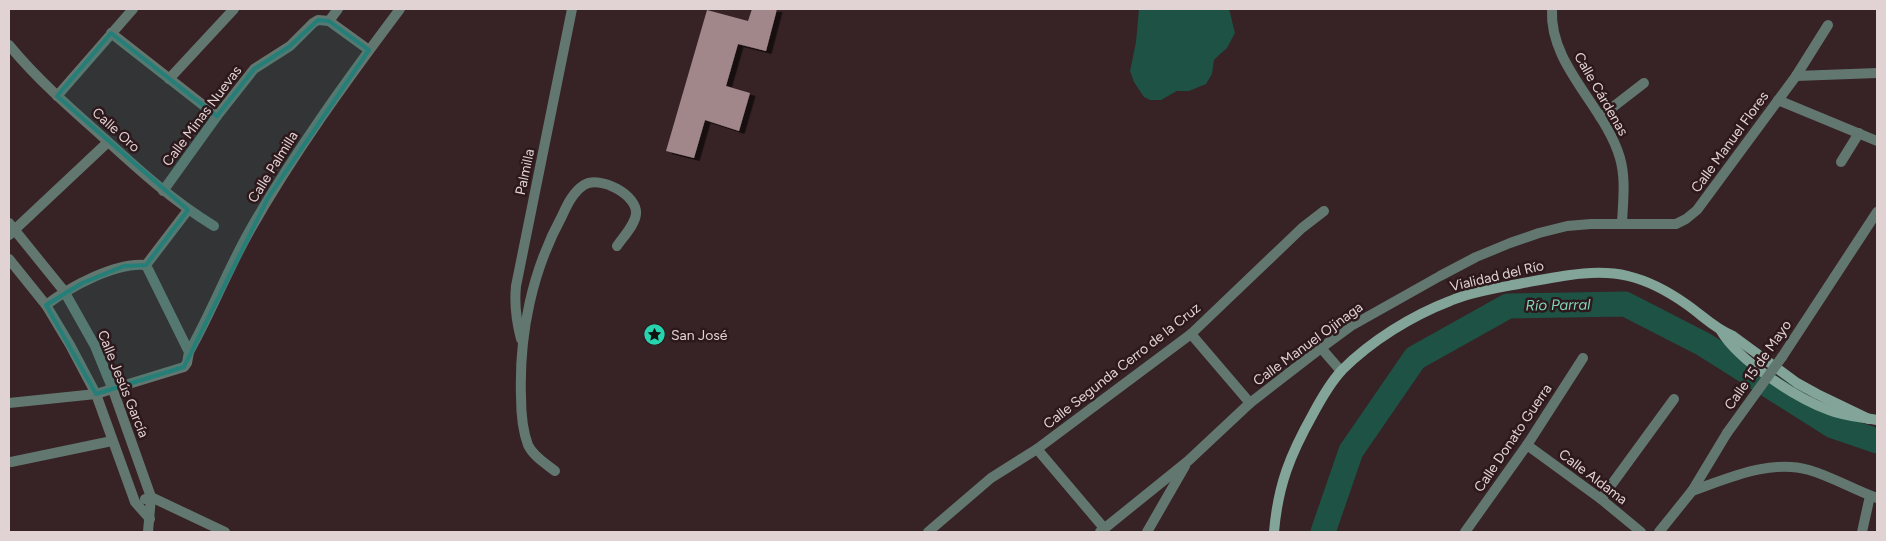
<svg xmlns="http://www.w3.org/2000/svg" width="1886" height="541" font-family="Figtree,sans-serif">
	<defs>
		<filter id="shadow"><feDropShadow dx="5.5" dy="3" stdDeviation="0" flood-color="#0009"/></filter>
	</defs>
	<rect width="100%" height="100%" fill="#372225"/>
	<!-- water -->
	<polygon fill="#1d5244" points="1139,9 1229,9 1235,33 1227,48 1218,56 1214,60 1212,74 1206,84 1189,91 1177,91 1161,100 1150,100 1144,97 1134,82 1130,71 1136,42"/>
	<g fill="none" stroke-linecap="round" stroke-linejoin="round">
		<!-- river -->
		<polyline stroke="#1d5244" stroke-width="25" points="1323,532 1351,451 1415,358 1508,306 1625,304 1703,344 1833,426 1877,441"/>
	</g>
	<!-- building -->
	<polygon fill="#a1868a" filter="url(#shadow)" points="752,9 777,9 766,51 738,44 726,86 750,93 739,131 705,120 694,158 666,151 707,10 748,21"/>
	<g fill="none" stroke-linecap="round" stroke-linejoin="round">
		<!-- minor -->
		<g stroke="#627770" stroke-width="10">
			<path d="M1552 9C1549 66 1605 106 1620 158 1626 179 1623 201 1622 223"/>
			<polyline points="329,21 338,9"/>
			<polyline points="111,33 217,116"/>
			<path d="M9 45C37 79 70 108 104 138 139 170 173 201 214 226"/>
			<polyline points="1796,76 1877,73"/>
			<polyline points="169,79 234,9"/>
			<polyline points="57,96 133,9"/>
			<polyline points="1778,100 1877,141"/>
			<polyline points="1600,117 1644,83"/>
			<polyline points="1841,162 1859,133"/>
			<polyline points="163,191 217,116 254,69 290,46 313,23 318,20 329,21 369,50"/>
			<polyline points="9,223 64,291 95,346 113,390 151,497 148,532"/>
			<polyline points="9,235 108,142"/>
			<polyline points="9,259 46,305 70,345 96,394 135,502 150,519"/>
			<path d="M46 305C70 287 115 262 146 265L188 210"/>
			<polyline points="1191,334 1250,403"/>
			<path d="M521 339C516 320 514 305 516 286L572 9"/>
			<polyline points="1321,348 1341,371"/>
			<path d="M189 352C211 313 227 271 249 232 293 154 346 81 400 9"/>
			<polyline points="1782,357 1877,212"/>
			<polyline points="9,403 96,394 184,367 187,363 189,352 146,265"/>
			<polyline points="1527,445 1601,499 1641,532"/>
			<polyline points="1037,449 1104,528"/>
			<polyline points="11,462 112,441"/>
			<path d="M555 471C546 464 533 456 528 445 522 429 521 413 521 396 519 334 532 271 562 216 567 205 573 192 584 185 600 175 638 195 636 214 635 225 623 237 617 246"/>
			<path d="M1692 491C1729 478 1770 459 1809 470 1833 477 1854 490 1877 498"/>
			<polyline points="145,499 151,497 225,532"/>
			<polyline points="1601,499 1674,399"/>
			<polyline points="928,532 991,478 1037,449 1191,334 1302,228 1324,211"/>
			<polyline points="1100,532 1188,461 1250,403 1321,348 1351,326 1440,276 1476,257 1510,243 1539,233 1567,226 1591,224 1676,224 1686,219 1697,210 1796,76 1828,25"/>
			<polyline points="1147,532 1185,466"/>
			<polyline points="1465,532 1527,445 1583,358"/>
			<polyline points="1659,532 1692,491 1727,433"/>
			<polyline points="1862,532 1870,496"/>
		</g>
		<!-- secondary -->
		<g stroke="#82a499" stroke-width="10">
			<path d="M1721 331C1739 361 1796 398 1829 410 1844 416 1861 417 1877 420"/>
			<path d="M1274 532C1278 485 1290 455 1313 414 1321 399 1330 383 1342 370 1371 341 1411 316 1450 301 1473 291 1499 288 1523 283 1558 277 1594 268 1628 276 1649 281 1669 292 1686 304 1702 315 1715 329 1733 336L1797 383 1817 394 1869 419"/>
		</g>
		<!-- minor-bridge -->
		<polyline stroke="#627770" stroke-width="10" points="1727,433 1782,357"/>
	</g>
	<!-- marked area -->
	<path fill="#247f78" fill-opacity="0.2" stroke="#247f78" stroke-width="4" stroke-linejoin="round" d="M318 20 329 21 369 50 268 198 184 367 96 394 46 305 82 283 124 266 146 265 188 210 57 96 111 33 217 116 254 69 290 46Z"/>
	<!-- icons -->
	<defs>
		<symbol id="sight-disc" viewBox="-11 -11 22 22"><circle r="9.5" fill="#26d5ae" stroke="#2d181c"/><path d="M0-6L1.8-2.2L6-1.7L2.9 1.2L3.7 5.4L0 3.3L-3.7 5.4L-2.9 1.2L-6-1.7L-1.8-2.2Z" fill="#111"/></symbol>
	</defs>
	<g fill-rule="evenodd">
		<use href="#sight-disc" x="642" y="322" width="25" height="25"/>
	</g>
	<g text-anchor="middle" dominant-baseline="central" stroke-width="5" stroke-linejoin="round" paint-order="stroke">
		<!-- street labels -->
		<g font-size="14" fill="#e1d2d4" stroke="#2d181c">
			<text transform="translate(1601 94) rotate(60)">Calle Cárdenas</text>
			<text transform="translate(202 116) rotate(-53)">Calle Minas Nuevas</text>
			<text transform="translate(116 130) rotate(42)">Calle Oro</text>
			<text transform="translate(1730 142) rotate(-54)">Calle Manuel Flores</text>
			<text transform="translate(273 167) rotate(-58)">Calle Palmilla</text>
			<text transform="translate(525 172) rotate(-78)">Palmilla</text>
			<text transform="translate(1497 276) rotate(-13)">Vialidad del Río</text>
			<text transform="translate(1308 344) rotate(-36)">Calle Manuel Ojinaga</text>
			<text transform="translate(1758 365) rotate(-55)">Calle 15 de Mayo</text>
			<text transform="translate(1122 366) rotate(-38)">Calle Segunda Cerro de la Cruz</text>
			<text transform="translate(123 384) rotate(68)">Calle Jesús García</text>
			<text transform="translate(1513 438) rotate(-56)">Calle Donato Guerra</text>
			<text transform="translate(1593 477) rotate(37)">Calle Aldama</text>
		</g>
		<!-- poi labels -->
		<g font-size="14" fill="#e1d2d4" stroke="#2d181c" text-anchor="start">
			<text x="671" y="335">San José</text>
		</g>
		<!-- water labels -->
		<g font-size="15" font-style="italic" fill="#81d5bb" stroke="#2d181c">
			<text transform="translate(1558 305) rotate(-1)">Río Parral</text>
		</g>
	</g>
	<!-- border -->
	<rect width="1886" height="541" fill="none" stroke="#e1d2d4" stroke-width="20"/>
</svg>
